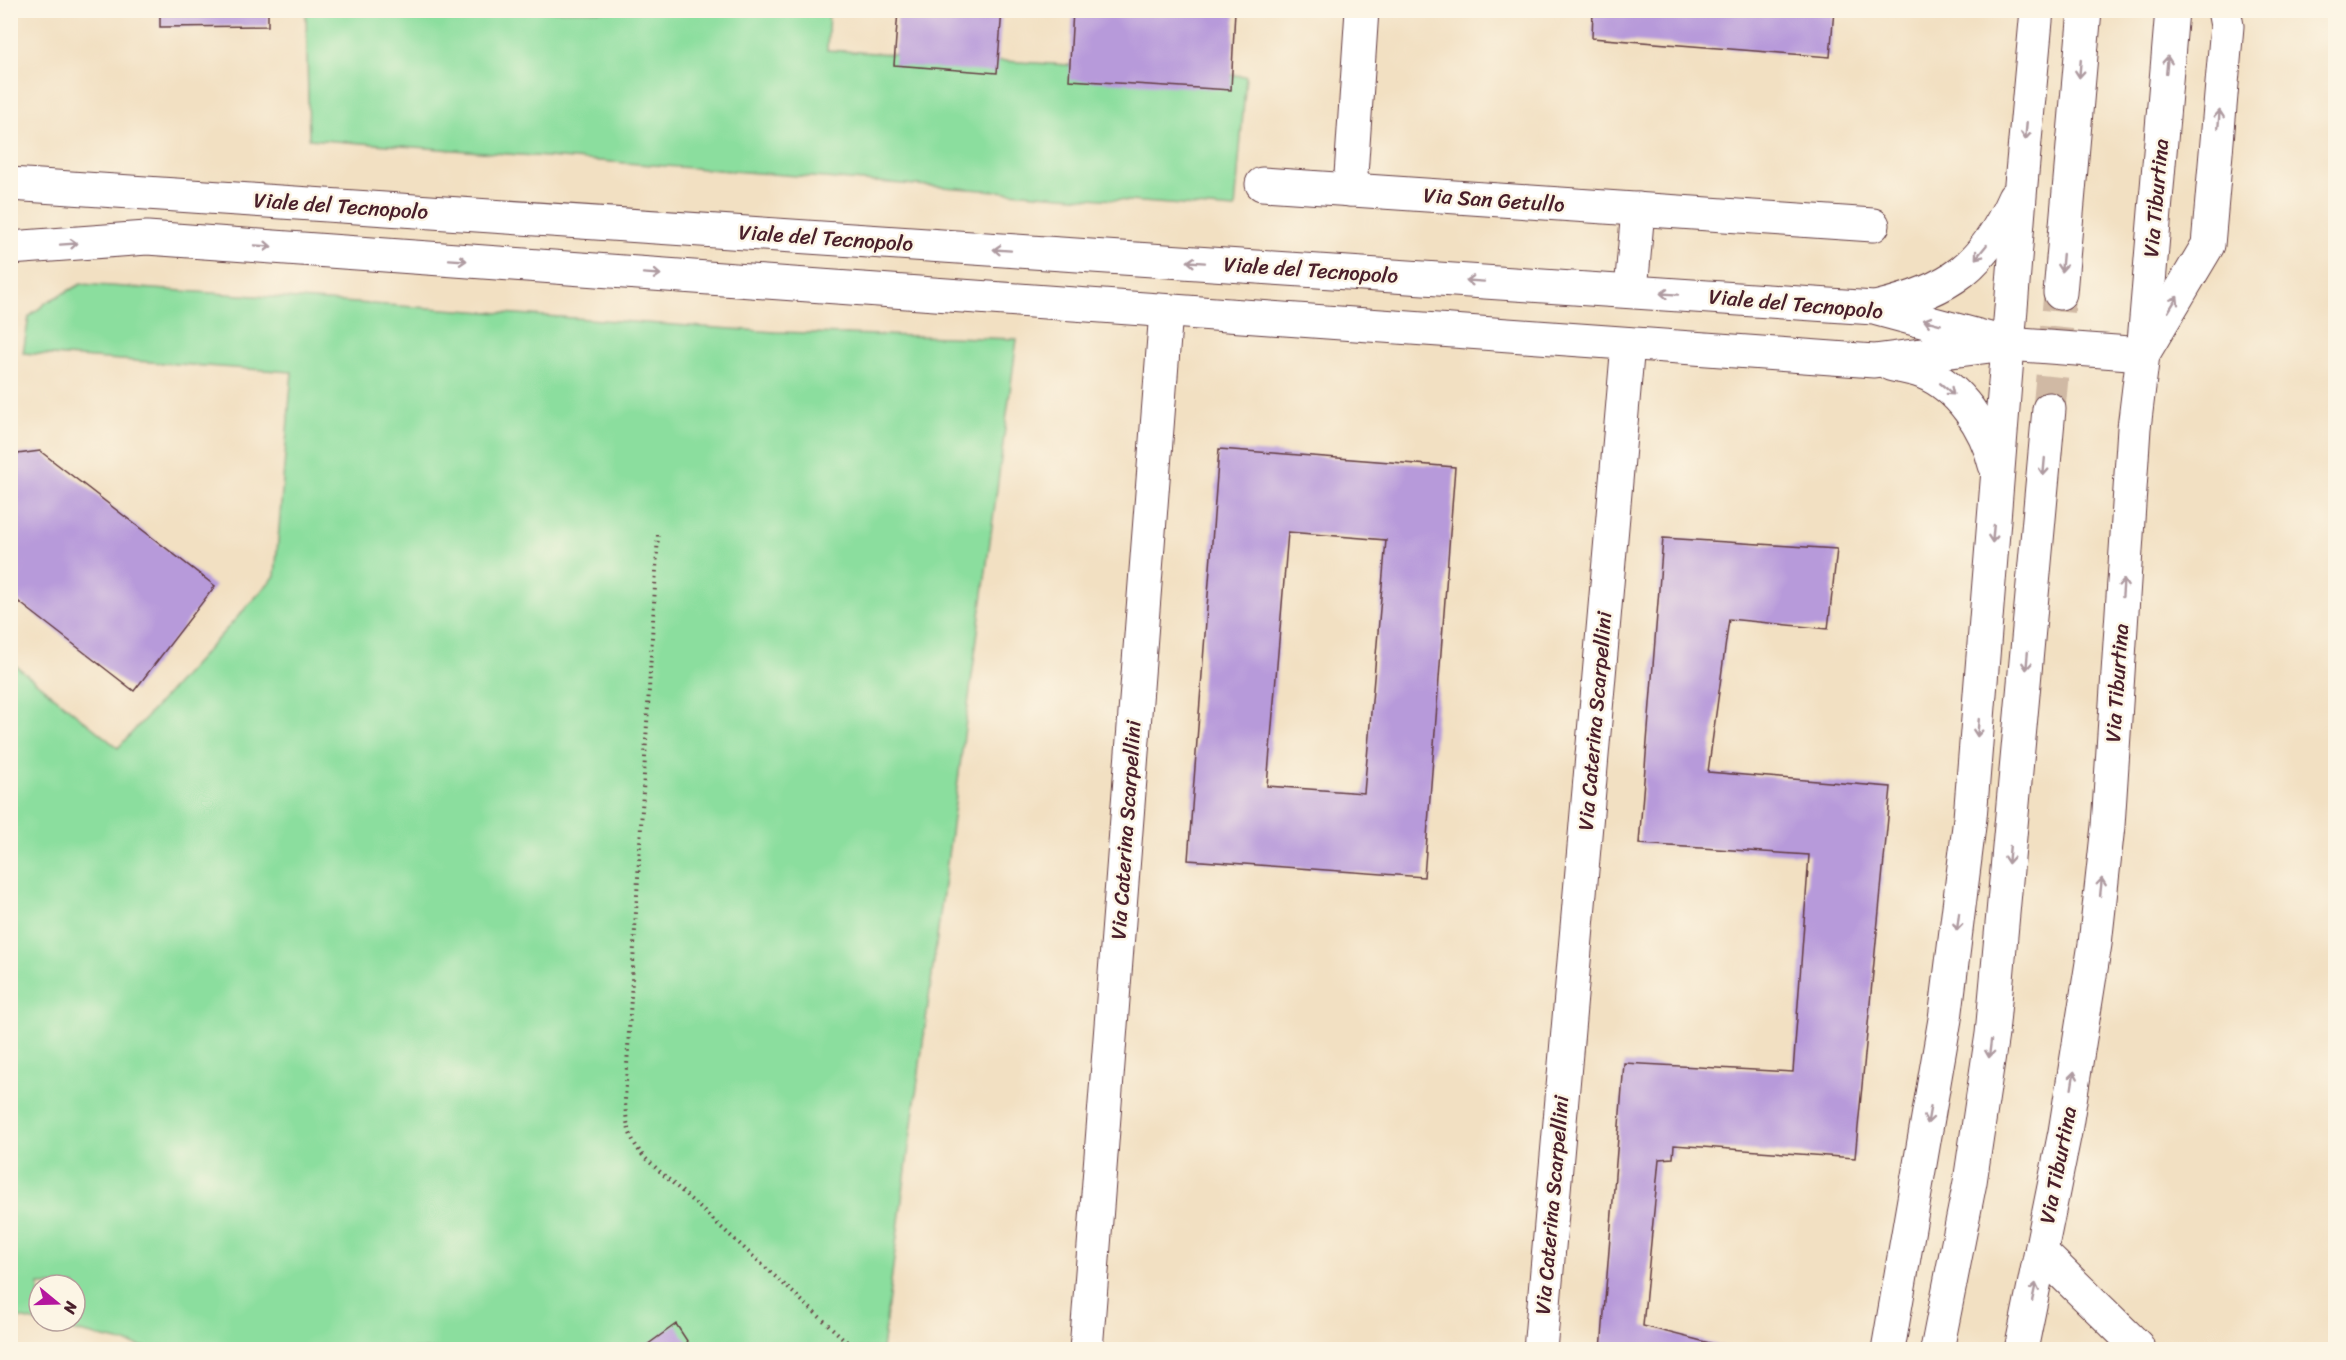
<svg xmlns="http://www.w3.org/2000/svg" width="2346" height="1360" font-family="Sriracha,sans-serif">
	<rect width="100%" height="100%" fill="#fcf5e5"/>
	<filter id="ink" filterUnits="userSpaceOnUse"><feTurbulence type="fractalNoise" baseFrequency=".0167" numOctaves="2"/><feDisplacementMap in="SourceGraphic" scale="12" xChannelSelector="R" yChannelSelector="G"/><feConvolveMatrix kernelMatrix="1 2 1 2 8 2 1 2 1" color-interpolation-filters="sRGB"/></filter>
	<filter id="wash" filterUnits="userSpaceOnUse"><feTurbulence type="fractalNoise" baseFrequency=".008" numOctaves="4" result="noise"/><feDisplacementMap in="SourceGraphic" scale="24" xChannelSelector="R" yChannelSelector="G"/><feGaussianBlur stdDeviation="1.35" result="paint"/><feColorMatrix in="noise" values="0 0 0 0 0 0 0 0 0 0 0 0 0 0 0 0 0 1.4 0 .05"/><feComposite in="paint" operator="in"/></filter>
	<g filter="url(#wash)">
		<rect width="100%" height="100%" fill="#f2e0c2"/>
		<!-- green -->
		<g fill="#8bde9e" stroke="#6a7e64" stroke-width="1.5" fill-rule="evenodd">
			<polygon points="306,11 829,11 827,50 1246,76 1235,209 309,139"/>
			<path d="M81 284 775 332 1017 339 882 1349 156 1350 11 1316 10 661 118 748 275 576 292 372 23 353 29 317 47 302ZM39 1285H75V1321H39Z"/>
		</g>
		<g id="blocks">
			<!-- building -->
			<g fill="#b79ada" fill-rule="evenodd">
				<polygon points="160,10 268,10 268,26 160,27"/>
				<polygon points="898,10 1002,10 997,73 894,65"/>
				<polygon points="1073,10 1235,10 1231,90 1069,80"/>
				<polygon points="1593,10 1834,10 1830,57 1592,38"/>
				<path d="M1219 449 1455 467 1424 877 1188 860ZM1288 532 1386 540 1364 793 1267 786Z"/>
				<polygon points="40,451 215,586 134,691 10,595 10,455"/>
				<polygon points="1663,538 1837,549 1828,629 1729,619 1708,772 1891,787 1855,1158 1674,1145 1673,1158 1659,1159 1643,1326 1737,1350 1601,1350 1624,1063 1793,1072 1809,855 1639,844"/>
				<polygon points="676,1324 693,1350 640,1350"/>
			</g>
		</g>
	</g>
	<g filter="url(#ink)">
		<use href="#blocks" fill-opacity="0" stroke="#633c42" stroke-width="1.5"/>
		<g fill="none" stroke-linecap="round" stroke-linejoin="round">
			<!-- major-tunnel -->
			<polyline stroke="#d0b9a4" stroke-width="33" stroke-dasharray="33 16" stroke-linecap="butt" points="2049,409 2060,293"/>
			<defs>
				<g id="minor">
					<polyline points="1262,184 1873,225"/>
					<polyline points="1350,190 1362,10"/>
					<polyline points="1631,291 1638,209"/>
					<polyline points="2143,354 2208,245 2227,26 2224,10"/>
					<polyline points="2041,1252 2137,1346 2136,1350"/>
					<polyline points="1086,1350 1166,311"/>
					<polyline points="1540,1350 1628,344"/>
				</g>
				<g id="major">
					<polyline points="10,184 1874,308 2008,344 2143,354"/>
					<polyline points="10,248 147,238 1874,361 1998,345"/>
					<polyline points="2060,293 2085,10"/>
					<path d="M1879 307C1950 290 1984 266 2014 198"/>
					<path d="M1890 364C1901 367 1912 368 1922 372 1960 387 1986 428 1995 465"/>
					<polyline points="1888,1350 1945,1019 1970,818 2021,184 2037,10"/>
					<polyline points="1937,1350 1970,1182 1992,1034 2049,409"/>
					<polyline points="2021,1350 2065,1132 2095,944 2108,826 2134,428 2143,354 2172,10"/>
				</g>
			</defs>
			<!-- minor casing -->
			<use href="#minor" stroke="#633c42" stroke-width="35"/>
			<!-- major casing -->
			<use href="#major" stroke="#633c42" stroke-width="35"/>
			<!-- path -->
			<path stroke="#633c42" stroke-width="4" stroke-dasharray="1.5 4.5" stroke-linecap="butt" d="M658 535 625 1100C626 1124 629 1139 644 1157L856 1350"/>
			<!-- minor -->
			<use href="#minor" stroke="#fff" stroke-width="33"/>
			<!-- major -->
			<use href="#major" stroke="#fff" stroke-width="33"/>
		</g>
		<!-- one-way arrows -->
		<defs><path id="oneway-shaft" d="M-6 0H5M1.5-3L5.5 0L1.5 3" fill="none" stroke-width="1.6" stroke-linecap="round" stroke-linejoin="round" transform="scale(1.5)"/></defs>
		<g stroke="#ae9aa0">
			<use href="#oneway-shaft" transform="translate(2167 65) rotate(-85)"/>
			<use href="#oneway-shaft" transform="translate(2080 69) rotate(95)"/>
			<use href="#oneway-shaft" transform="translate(2219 119) rotate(-85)"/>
			<use href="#oneway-shaft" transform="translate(2026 131) rotate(95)"/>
			<use href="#oneway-shaft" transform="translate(69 244) rotate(-4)"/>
			<use href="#oneway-shaft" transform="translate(263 246) rotate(4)"/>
			<use href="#oneway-shaft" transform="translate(1002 250) rotate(-176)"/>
			<use href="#oneway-shaft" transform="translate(1981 252) rotate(129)"/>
			<use href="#oneway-shaft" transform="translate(458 260) rotate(4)"/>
			<use href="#oneway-shaft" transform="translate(1196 262) rotate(-176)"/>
			<use href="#oneway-shaft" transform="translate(2062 263) rotate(95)"/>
			<use href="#oneway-shaft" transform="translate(652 274) rotate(4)"/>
			<use href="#oneway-shaft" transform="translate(1475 281) rotate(-176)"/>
			<use href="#oneway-shaft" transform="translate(1669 294) rotate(-176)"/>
			<use href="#oneway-shaft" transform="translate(2173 304) rotate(-59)"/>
			<use href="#oneway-shaft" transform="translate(1932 322) rotate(-165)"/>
			<use href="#oneway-shaft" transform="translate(1947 389) rotate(40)"/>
			<use href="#oneway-shaft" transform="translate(2044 467) rotate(95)"/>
			<use href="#oneway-shaft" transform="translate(1993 534) rotate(95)"/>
			<use href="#oneway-shaft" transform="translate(2123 588) rotate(-86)"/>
			<use href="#oneway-shaft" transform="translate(2027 661) rotate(95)"/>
			<use href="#oneway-shaft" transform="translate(1978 728) rotate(95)"/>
			<use href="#oneway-shaft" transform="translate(2009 855) rotate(95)"/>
			<use href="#oneway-shaft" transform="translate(2101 887) rotate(-84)"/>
			<use href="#oneway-shaft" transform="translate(1958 922) rotate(97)"/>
			<use href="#oneway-shaft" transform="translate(1990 1049) rotate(97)"/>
			<use href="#oneway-shaft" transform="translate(2073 1080) rotate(-81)"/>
			<use href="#oneway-shaft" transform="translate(1929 1115) rotate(100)"/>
			<use href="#oneway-shaft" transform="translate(2034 1292) rotate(-78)"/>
		</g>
	</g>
	<g text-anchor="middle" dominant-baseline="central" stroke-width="5" stroke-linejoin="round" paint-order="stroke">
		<!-- street labels -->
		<g font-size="21" fill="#4a1f2b" stroke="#fcf5e5">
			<text transform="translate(2156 198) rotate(-85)">Via Tiburtina</text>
			<text transform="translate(1494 200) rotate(4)">Via San Getullo</text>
			<text transform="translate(341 206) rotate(4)">Viale del Tecnopolo</text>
			<text transform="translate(826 238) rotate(4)">Viale del Tecnopolo</text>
			<text transform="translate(1311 270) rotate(4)">Viale del Tecnopolo</text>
			<text transform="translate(1796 304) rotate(5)">Viale del Tecnopolo</text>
			<text transform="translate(2117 683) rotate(-86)">Via Tiburtina</text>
			<text transform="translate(1595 721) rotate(-85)">Via Caterina Scarpellini</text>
			<text transform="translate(1126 830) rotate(-86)">Via Caterina Scarpellini</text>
			<text transform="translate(2058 1165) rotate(-79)">Via Tiburtina</text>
			<text transform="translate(1552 1205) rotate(-85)">Via Caterina Scarpellini</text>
		</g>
	</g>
	<!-- margin -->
	<rect width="2346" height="1360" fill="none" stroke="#fcf5e5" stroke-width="36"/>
	<!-- north arrow -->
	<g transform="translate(57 1303) rotate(109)"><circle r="28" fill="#fcf5e5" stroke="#b59f9b" stroke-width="1.5"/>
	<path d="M0-4.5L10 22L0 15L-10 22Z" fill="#b5179e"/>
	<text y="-9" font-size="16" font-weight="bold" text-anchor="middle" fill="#4a1f2b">N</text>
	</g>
</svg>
